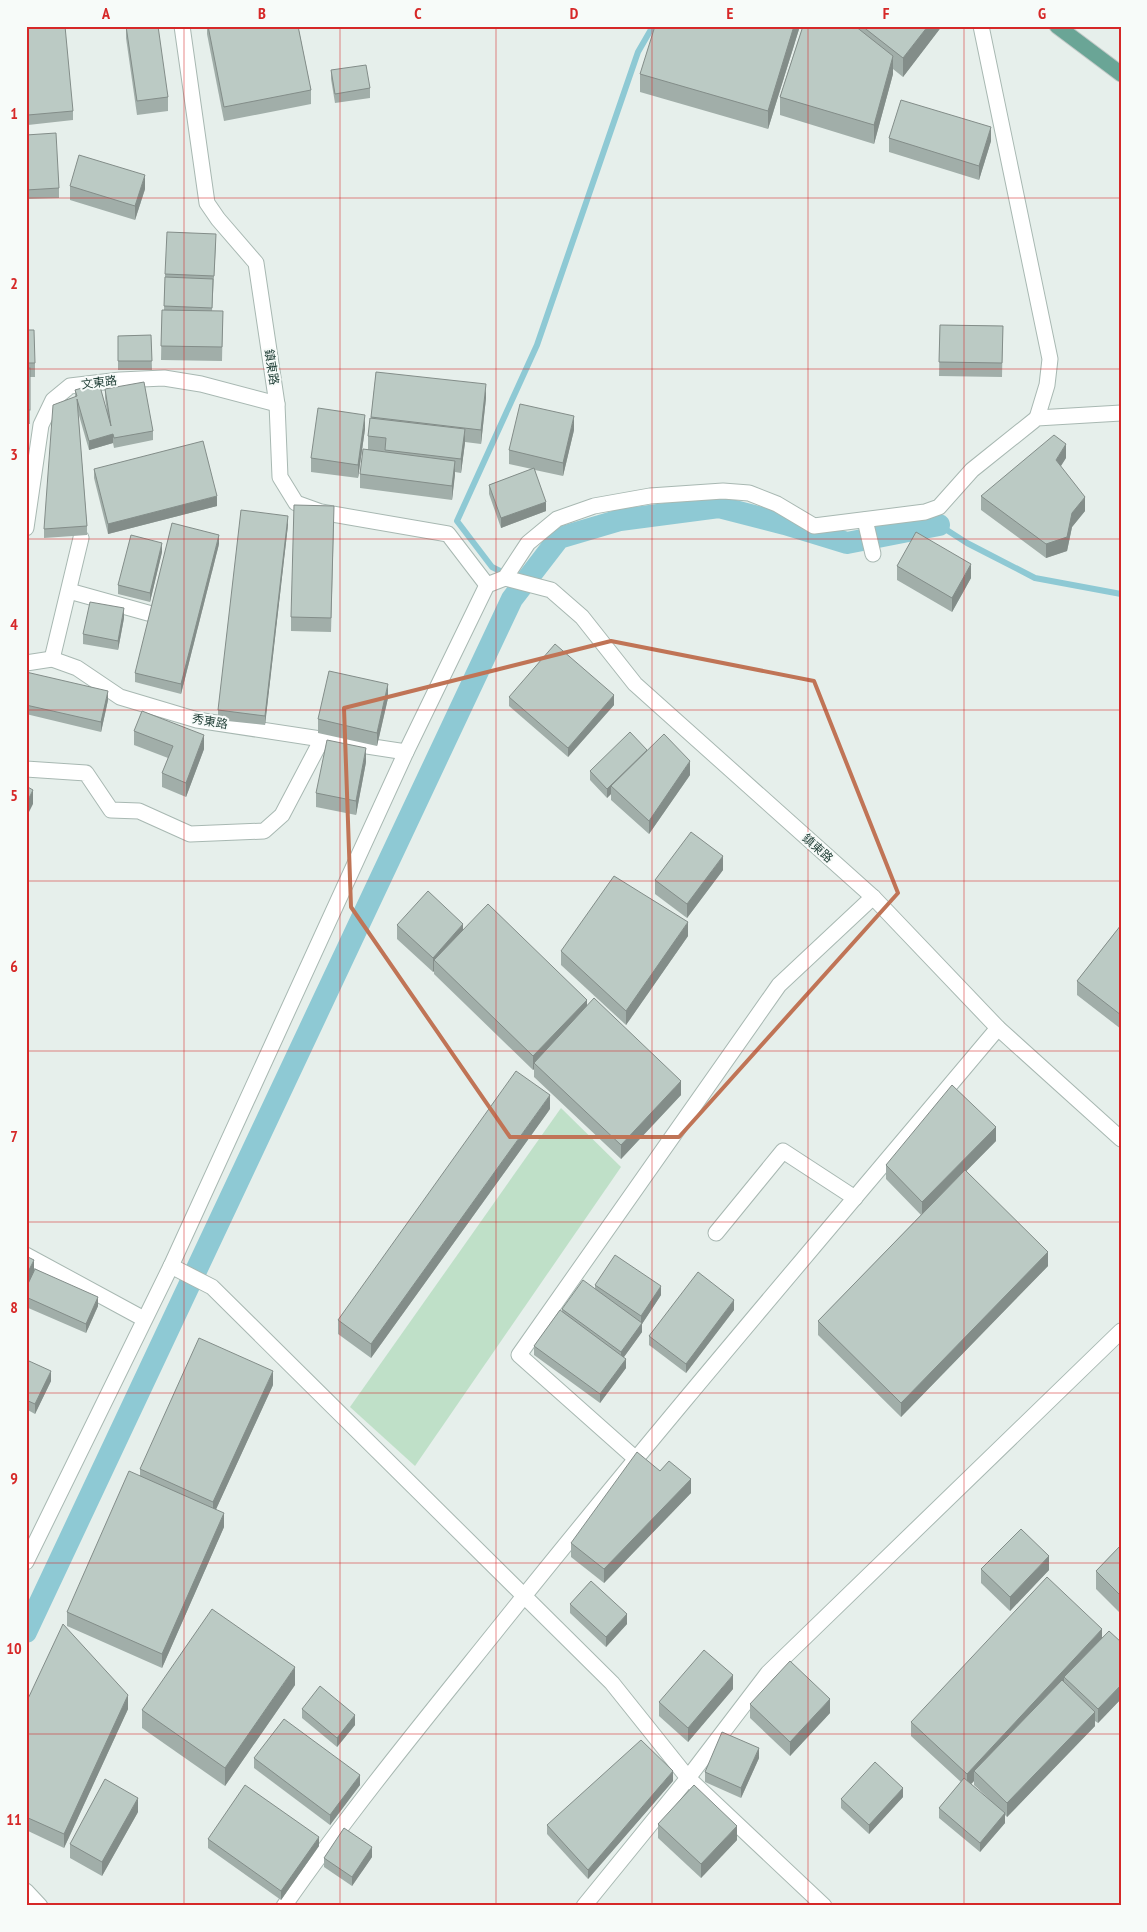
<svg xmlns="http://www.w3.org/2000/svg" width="1147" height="1932" font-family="'PT Sans Narrow','Noto Sans TC',sans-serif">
	<rect width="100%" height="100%" fill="#e6efeb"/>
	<!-- green -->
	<polygon fill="#bfe0c8" points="561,1108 621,1167 415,1466 350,1407"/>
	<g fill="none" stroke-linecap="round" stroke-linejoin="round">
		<!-- stream -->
		<g stroke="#8ec9d4" stroke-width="6">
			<polyline points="939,525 967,543 1035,578 1121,594"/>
			<polyline points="508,575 492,567 457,521 537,345 638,52 653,26"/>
		</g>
		<!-- canal -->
		<polyline stroke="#8ec9d4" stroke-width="22" points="26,1632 512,599 559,538 620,520 719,507 785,524 847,543 939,525"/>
		<defs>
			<g id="minor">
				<polyline points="182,26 207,203 218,219 256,263 277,404 280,477 296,503 321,512 448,534 487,585"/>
				<polyline points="981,26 1050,359 1047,385 1037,418"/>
				<polyline points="865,520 873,554"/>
				<polyline points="26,528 41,425 53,400 70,386 120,380 164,378 201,384 277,404"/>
				<polyline points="505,578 551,590 582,617 635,684 873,897 998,1028 1121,1139"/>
				<polyline points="69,591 148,613"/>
				<polyline points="52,659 81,538"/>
				<polyline points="26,663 52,659 77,668 120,697 197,720 406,752"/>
				<polyline points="26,769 86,773 111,810 139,811 190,834 264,831 282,815 322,739"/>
				<polyline points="716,1233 783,1151 855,1198"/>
				<polyline points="26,1255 144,1319"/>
				<polyline points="171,1266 212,1287 612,1683 688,1778 824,1906"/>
				<polyline points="636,1459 519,1355 779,985 873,897"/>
				<polyline points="26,1562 171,1266 406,752 487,585 505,578 528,543 557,519 594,506 650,496 723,491 749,493 777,504 814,526 925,512 939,507 972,470 1037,418 1121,413"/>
				<polyline points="26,1891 40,1906"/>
				<path d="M284 1906C350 1811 423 1722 496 1631 659 1427 830 1228 998 1028"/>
				<polyline points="584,1906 688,1778 768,1673 1121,1331"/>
			</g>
			<polyline id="major" points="1057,26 1121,74"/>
		</defs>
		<!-- minor casing -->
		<use href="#minor" stroke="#a8b8b2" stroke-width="17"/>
		<!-- major casing -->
		<use href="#major" stroke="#c2cac8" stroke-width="17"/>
		<!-- minor -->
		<use href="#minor" stroke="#fff" stroke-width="15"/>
		<!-- major -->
		<use href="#major" stroke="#6aa596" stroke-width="15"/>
	</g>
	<!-- wall -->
	<g fill="#a1aea9" fill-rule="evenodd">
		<polygon points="26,26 73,111 73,120 28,125 26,102"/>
		<polygon points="126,26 168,97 168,111 137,115 126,38"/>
		<polygon points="207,26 298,26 311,90 311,104 224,121 207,34"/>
		<polygon points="800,26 768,129 640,92 640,74"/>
		<polygon points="803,26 942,26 903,77 893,69 893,74 874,144 780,115 780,97"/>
		<polygon points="331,70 370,88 370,98 335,103 331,79"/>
		<polygon points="26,135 59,188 59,198 26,199"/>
		<polygon points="889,138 991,141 979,180 889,152"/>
		<polygon points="70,186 145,189 135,220 70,200"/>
		<polygon points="216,244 212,311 223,311 222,361 161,360 162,310 164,310 165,274"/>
		<polygon points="940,325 1003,326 1002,377 939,376"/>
		<polygon points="26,330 35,363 35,377 30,377 30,424 26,424"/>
		<polygon points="151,335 152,370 118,370 118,336"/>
		<polygon points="376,372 486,398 481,444 465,442 461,473 455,472 452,500 360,488 360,474 385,452 368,450 368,436 371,418"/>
		<polygon points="105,389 153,431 153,440 114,448 113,443 89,450 78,412 87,526 87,535 44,538 44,529 75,397 75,390 107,411 105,398"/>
		<polygon points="365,429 358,478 311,472 311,458"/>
		<polygon points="574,430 563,476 535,470 546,511 501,528 489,494 489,485 532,469 509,464 509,450"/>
		<polygon points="1066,458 1060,466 1085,511 1072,527 1067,551 1046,558 981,510 981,496"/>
		<polygon points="94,469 217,506 108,534 94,478"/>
		<polygon points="334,520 331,632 291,631 291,617"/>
		<polygon points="288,525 265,725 218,720 218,710"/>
		<polygon points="219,544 181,694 135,682 135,673"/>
		<polygon points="162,552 150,602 118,594 118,585"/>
		<polygon points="897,566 971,578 952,612 897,580"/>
		<polygon points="124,618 118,650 83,644 83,634"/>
		<polygon points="26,672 108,700 101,732 26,714"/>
		<polygon points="509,697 614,705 568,757 509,706"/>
		<polygon points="388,698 377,746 318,733 318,719"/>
		<polygon points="134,731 204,749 186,797 162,787 162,773 168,758 134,745"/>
		<polygon points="647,751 690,775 649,834 611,800 611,794 607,798 590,780 590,771"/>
		<polygon points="366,762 356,815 316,807 316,793"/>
		<polygon points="723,870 687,918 655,894 655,880"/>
		<polygon points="397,925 463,929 587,1006 681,1095 621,1159 534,1077 534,1069 533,1070 434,974 434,971 433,972 397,939"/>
		<polygon points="1121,925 1121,1029 1077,995 1077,981"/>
		<polygon points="688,936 626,1025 561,965 561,951"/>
		<polygon points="550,1109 371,1358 338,1334 338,1320"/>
		<polygon points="996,1141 966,1171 1048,1266 901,1417 818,1335 818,1321 921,1215 886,1179 886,1165"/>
		<polygon points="26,1256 34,1271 98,1306 86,1333 26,1307"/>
		<polygon points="595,1285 661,1295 642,1324 642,1332 624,1357 626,1368 600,1403 534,1355 534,1346 562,1312 562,1309 595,1289"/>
		<polygon points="734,1310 686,1373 649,1345 649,1336"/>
		<polygon points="26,1360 27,1365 51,1381 35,1414 26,1409"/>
		<polygon points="273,1385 216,1509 224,1527 162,1668 67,1626 67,1612 140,1476 140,1469"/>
		<polygon points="660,1471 691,1493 604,1583 571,1557 571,1543"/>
		<polygon points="1121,1545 1121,1614 1096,1589 1096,1571"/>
		<polygon points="981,1569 1049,1570 1010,1611 981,1583"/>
		<polygon points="570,1604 627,1624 606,1647 570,1613"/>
		<path d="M1102 1637 1121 1642V1699L1098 1723 1095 1721V1726L1007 1817 1005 1815V1823L980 1852 939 1818V1808L961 1782 911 1736V1722ZM974 1781V1785L990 1800 971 1784Z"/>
		<polygon points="295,1685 225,1786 142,1728 142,1710"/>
		<polygon points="733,1689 688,1742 659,1716 659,1702"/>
		<polygon points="26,1703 128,1709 64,1848 26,1830"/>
		<polygon points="750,1704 830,1713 790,1756 750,1718"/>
		<polygon points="302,1709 355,1725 337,1747 302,1718"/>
		<polygon points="254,1758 360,1785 330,1825 254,1768"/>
		<polygon points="759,1758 741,1798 705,1782 705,1772"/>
		<polygon points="673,1781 588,1879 547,1834 547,1825"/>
		<polygon points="903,1797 869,1834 841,1808 841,1799"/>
		<polygon points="138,1812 102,1876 70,1858 70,1844"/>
		<polygon points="658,1824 737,1840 701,1878 658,1838"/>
		<polygon points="208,1839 319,1846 281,1900 208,1848"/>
		<polygon points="372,1857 352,1886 324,1867 324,1858"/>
	</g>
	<!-- shaded-wall -->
	<g fill="#838d89">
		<polygon points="794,26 800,26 768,129 768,111"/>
		<polygon points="928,26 942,26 903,77 903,58"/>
		<polygon points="893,56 893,74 874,144 874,125"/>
		<polygon points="991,127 991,141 979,180 979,166"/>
		<polygon points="145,175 145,189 135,220 135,206"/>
		<polygon points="486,384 486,398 481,444 481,430"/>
		<polygon points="365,415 365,429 358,478 358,465"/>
		<polygon points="574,416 574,430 563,476 563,463"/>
		<polygon points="465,429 465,443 461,473 461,459"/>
		<polygon points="113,434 113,443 89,450 89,441"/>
		<polygon points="1066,444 1066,458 1056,474 1056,460"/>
		<polygon points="455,461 455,475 452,500 452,486"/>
		<polygon points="217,496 217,506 108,534 108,524"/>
		<polygon points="1085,497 1085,511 1072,527 1067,551 1046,558 1046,544"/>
		<polygon points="546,502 546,511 501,528 501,518"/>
		<polygon points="288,516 288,525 265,725 265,716"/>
		<polygon points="219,535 219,544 181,694 181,684"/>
		<polygon points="162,543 162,552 150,602 150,593"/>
		<polygon points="971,564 971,578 952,612 952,598"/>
		<polygon points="124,608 124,618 118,650 118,641"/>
		<polygon points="388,684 388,698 377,746 377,733"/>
		<polygon points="108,691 108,700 101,732 101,722"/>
		<polygon points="614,695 614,705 568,757 568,748"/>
		<polygon points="204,735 204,749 186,797 186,783"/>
		<polygon points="366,748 366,762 356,815 356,801"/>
		<polygon points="647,750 647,759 611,786 611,794 607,798 607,789"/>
		<polygon points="690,761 690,775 649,834 649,821"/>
		<polygon points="33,790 33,804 26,818 26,804"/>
		<polygon points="723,856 723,870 687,918 687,904"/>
		<polygon points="688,922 688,936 626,1025 626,1011"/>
		<polygon points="463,924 463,938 434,960 434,971 433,972 433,958"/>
		<polygon points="587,1000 587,1013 534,1063 534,1069 533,1070 533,1056"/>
		<polygon points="681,1081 681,1095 621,1159 621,1145"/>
		<polygon points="550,1095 550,1109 371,1358 371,1344"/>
		<polygon points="996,1127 996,1141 922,1216 922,1202"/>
		<polygon points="1048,1252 1048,1266 901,1417 901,1403"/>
		<polygon points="34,1260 34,1274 26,1290 26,1276"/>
		<polygon points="661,1286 661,1295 642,1324 642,1332 621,1361 621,1352 641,1324 641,1316"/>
		<polygon points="98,1297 98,1306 86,1333 86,1324"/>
		<polygon points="734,1300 734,1310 686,1373 686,1364"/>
		<polygon points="626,1359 626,1368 600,1403 600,1394"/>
		<polygon points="51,1371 51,1381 35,1414 35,1404"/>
		<polygon points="273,1371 273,1385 213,1516 213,1502"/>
		<polygon points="691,1479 691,1493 604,1583 604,1569"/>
		<polygon points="224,1513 224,1527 162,1668 162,1654"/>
		<polygon points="1049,1556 1049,1570 1010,1611 1010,1597"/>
		<polygon points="627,1614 627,1624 606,1647 606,1637"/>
		<polygon points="1102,1629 1102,1643 1064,1677 1064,1684 974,1771 974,1781 967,1788 967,1774"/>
		<polygon points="295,1667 295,1685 225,1786 225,1768"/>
		<polygon points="733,1675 733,1689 688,1742 688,1728"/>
		<polygon points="1121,1685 1121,1699 1098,1723 1098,1709"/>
		<polygon points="128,1695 128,1709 64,1848 64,1834"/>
		<polygon points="830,1699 830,1713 790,1756 790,1742"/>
		<polygon points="1095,1712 1095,1726 1007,1817 1007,1803"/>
		<polygon points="355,1715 355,1725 337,1747 337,1738"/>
		<polygon points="759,1748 759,1758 741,1798 741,1788"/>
		<polygon points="673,1771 673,1781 588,1879 588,1870"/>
		<polygon points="360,1775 360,1785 330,1825 330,1815"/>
		<polygon points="903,1788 903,1797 869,1834 869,1825"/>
		<polygon points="138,1798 138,1812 102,1876 102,1862"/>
		<polygon points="1005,1813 1005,1823 980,1852 980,1843"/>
		<polygon points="737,1826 737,1840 701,1878 701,1864"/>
		<polygon points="319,1837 319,1846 281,1900 281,1891"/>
		<polygon points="372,1847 372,1857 352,1886 352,1877"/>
	</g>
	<!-- building -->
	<g fill="#bbcac4" stroke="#838d89">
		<polygon points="26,26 65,26 73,111 28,115 26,93"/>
		<polygon points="126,26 158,26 168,97 137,101"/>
		<polygon points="208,26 298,26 311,90 224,107"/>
		<polygon points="655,26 794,26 768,111 640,74"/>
		<polygon points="803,26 855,26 893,56 874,125 780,97"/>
		<polygon points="862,26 928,26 903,58"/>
		<polygon points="366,65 370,88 335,94 331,70"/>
		<polygon points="901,100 991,127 979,166 889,138"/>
		<polygon points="56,133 59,188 26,190 26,135"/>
		<polygon points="79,155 145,175 135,206 70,186"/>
		<polygon points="167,232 216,234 214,276 165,274"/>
		<polygon points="165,277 213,279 212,308 164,306"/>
		<polygon points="162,310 223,311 222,347 161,346"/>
		<polygon points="940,325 1003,326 1002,363 939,362"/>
		<polygon points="26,330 34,330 35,363 26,363"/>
		<polygon points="151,335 152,361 118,361 118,336"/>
		<rect x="26" y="368" width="4" height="42"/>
		<polygon points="376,372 486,384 481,430 371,417"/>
		<polygon points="144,382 153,431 114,438 113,434 89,441 77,399 87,526 44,529 53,405 77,396 75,390 99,383 111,426 105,389"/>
		<polygon points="520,404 574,416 563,463 509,450"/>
		<polygon points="318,408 365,415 358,465 311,458"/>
		<polygon points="370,418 465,429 461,459 385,450 386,438 368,436"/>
		<polygon points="1054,435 1066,444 1056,460 1085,497 1072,513 1067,537 1046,544 981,496"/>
		<polygon points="203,441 217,496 108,524 94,469"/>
		<polygon points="363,449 455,461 452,486 360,474"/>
		<polygon points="534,468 546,502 501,518 489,485"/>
		<polygon points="294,505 334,506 331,618 291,617"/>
		<polygon points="241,510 288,516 265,716 218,710"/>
		<polygon points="172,523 219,535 181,684 135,673"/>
		<polygon points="916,532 971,564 952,598 897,566"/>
		<polygon points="131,535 162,543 150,593 118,585"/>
		<polygon points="90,602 124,608 118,641 83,634"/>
		<polygon points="555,644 614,695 568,748 509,697"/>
		<polygon points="329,671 388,684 377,733 318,719"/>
		<polygon points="26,672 108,691 101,722 26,705"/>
		<polygon points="142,711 204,735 186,783 162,773 173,746 134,731"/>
		<polygon points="630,732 647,750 607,789 590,771"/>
		<polygon points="664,734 690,761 649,821 611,786"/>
		<polygon points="327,740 366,748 356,801 316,793"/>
		<polygon points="26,786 33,790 26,804"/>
		<polygon points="691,832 723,856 687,904 655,880"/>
		<polygon points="614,876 688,922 626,1011 561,951"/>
		<polygon points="428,891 463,924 433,958 397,925"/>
		<polygon points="488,904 587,1000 533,1056 434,960"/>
		<polygon points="1121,925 1121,1015 1077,981"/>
		<polygon points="594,998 681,1081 621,1145 534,1063"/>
		<polygon points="516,1071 550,1095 371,1344 338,1320"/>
		<polygon points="952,1085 996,1127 922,1202 886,1165"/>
		<polygon points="965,1170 1048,1252 901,1403 818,1321"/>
		<polygon points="615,1255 661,1286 641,1316 595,1285"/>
		<polygon points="26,1256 34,1260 26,1276"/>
		<polygon points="35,1269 98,1297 86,1324 26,1297 26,1288"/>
		<polygon points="698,1272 734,1300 686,1364 649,1336"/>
		<polygon points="583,1280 642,1323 621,1352 562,1309"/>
		<polygon points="560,1310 626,1359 600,1394 534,1346"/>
		<polygon points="199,1338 273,1371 213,1502 140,1469"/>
		<polygon points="29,1361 51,1371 35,1404 26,1400 26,1367"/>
		<polygon points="637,1452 660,1471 669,1461 691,1479 604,1569 571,1543"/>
		<polygon points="129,1471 224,1513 162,1654 67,1612"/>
		<polygon points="1021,1529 1049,1556 1010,1597 981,1569"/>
		<polygon points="1121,1545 1121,1596 1096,1571"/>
		<polygon points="1047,1577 1102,1629 967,1774 911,1722"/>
		<polygon points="591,1581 627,1614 606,1637 570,1604"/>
		<polygon points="212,1609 295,1667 225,1768 142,1710"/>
		<polygon points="63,1624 128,1695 64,1834 26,1817 26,1703"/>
		<polygon points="1109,1631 1121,1642 1121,1685 1098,1709 1064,1677"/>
		<polygon points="704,1650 733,1675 688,1728 659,1702"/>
		<polygon points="790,1661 830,1699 790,1742 750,1704"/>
		<polygon points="1062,1680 1095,1712 1007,1803 974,1771"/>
		<polygon points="320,1686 355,1715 337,1738 302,1709"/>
		<polygon points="284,1719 360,1775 330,1815 254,1758"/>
		<polygon points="722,1732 759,1748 741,1788 705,1772"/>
		<polygon points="641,1740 673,1771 588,1870 547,1825"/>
		<polygon points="875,1762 903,1788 869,1825 841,1799"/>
		<polygon points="964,1778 1005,1813 980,1843 939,1808"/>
		<polygon points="105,1779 138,1798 102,1862 70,1844"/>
		<polygon points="245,1785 319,1837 281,1891 208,1839"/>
		<polygon points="694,1785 737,1826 701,1864 658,1824"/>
		<polygon points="344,1828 372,1847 352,1877 324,1858"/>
	</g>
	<!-- marked area -->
	<path fill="none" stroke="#c07456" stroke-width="4" stroke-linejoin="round" d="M611 641 814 681 898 893 679 1137H510L351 907 344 708Z"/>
	<!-- grid -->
	<path fill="none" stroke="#d62828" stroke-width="1" stroke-opacity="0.55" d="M184 26V1906M340 26V1906M496 26V1906M652 26V1906M808 26V1906M964 26V1906M26 198H1121M26 369H1121M26 539H1121M26 710H1121M26 881H1121M26 1051H1121M26 1222H1121M26 1393H1121M26 1563H1121M26 1734H1121"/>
	<g text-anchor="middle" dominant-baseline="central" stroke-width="4" stroke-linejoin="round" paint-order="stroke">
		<!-- street labels -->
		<g font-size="12" fill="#24423a" stroke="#f7fbf9">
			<text transform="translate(272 367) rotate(81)">鎮東路</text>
			<text transform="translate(99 382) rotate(-7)">文東路</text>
			<text transform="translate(210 721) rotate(10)">秀東路</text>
			<text transform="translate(818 848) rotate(42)">鎮東路</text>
		</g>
	</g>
	<!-- border -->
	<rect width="1147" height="1932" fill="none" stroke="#f7fbf9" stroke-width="55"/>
	<rect x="28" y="28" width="1092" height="1876" fill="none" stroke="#d62828" stroke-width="2"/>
	<g font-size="16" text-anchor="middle" font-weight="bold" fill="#d62828">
		<text x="106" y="19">A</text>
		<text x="262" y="19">B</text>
		<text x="418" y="19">C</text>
		<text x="574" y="19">D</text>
		<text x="730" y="19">E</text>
		<text x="886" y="19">F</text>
		<text x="1042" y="19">G</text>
		<text x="14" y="119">1</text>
		<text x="14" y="289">2</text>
		<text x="14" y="460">3</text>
		<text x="14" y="630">4</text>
		<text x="14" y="801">5</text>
		<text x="14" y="972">6</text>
		<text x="14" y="1142">7</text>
		<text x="14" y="1313">8</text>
		<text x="14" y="1484">9</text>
		<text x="14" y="1654">10</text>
		<text x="14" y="1825">11</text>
	</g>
</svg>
